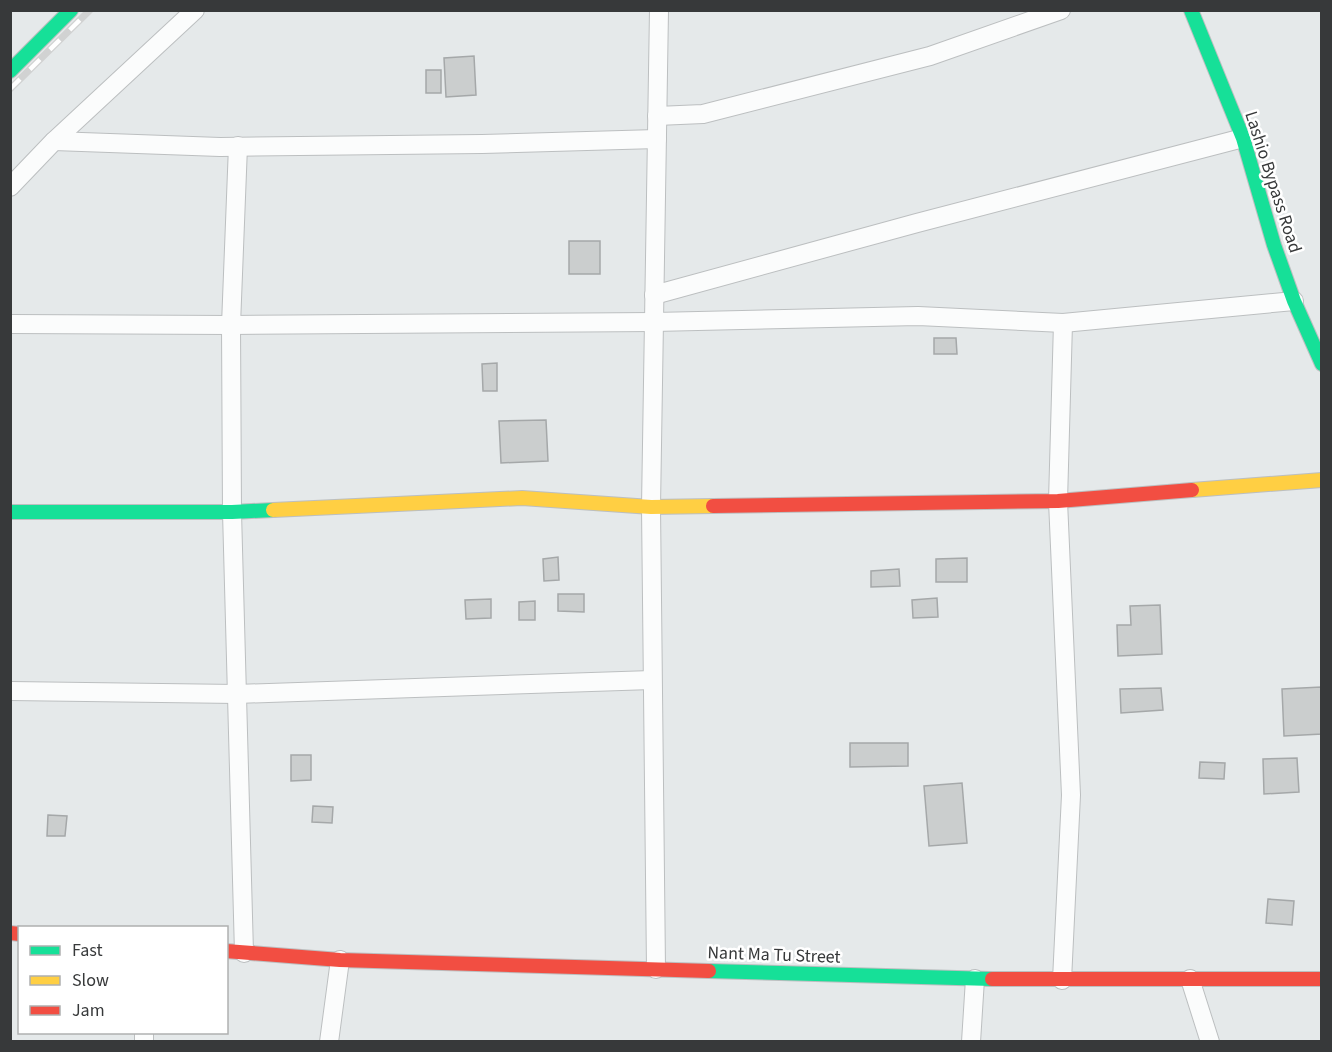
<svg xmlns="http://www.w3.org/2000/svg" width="1332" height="1052" font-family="'Source Sans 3',sans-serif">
	<rect width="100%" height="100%" fill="#e5e9ea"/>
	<!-- building -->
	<g fill="#cbcece" stroke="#a5a8a9" stroke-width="1.5">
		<polygon points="474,56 476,95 446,97 444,58"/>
		<rect x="426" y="70" width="15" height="23"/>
		<rect x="569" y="241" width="31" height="33"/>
		<polygon points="934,338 956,338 957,354 934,354"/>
		<polygon points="497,363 497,391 483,391 482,364"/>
		<polygon points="546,420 548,461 501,463 499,421"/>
		<polygon points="558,557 559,580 544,581 543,559"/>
		<polygon points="967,558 967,582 936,582 936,559"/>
		<polygon points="899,569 900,586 871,587 871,571"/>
		<polygon points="558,594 584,594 584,612 558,611"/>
		<polygon points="937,598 938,617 913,618 912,600"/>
		<polygon points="491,599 491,618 466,619 465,600"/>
		<polygon points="535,601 535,620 519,620 519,602"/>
		<polygon points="1160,605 1162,654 1118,656 1117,625 1131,625 1130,606"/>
		<polygon points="1321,687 1322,734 1284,736 1282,689"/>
		<polygon points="1161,688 1163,710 1121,713 1120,689"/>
		<polygon points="850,743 908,743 908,766 850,767"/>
		<polygon points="291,755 311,755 311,780 291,781"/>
		<polygon points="1297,758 1299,792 1264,794 1263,759"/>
		<polygon points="1200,762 1225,763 1224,779 1199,778"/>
		<polygon points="962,783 967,843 929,846 924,786"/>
		<polygon points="313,806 333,807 332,823 312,822"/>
		<polygon points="48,815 67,816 65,836 47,836"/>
		<polygon points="1268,899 1294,901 1292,925 1266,923"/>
	</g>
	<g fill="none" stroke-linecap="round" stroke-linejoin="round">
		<defs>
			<g id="street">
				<polyline points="657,116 703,114 930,56 1061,10"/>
				<polyline points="54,141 220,147 482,144 657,139"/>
				<polyline points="238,146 231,325 232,512 244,953"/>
				<polyline points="10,187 54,141 195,10"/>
				<polyline points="654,295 917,223 1243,138"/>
				<polyline points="10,324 231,325 654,322 918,316 1063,323 1294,301"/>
				<polyline points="10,691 237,694 652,680"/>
				<polyline points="656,969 651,507 659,10"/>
				<polyline points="1190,979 1210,1042"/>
				<polyline points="1062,980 1071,795 1058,501 1063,323"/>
				<polyline points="144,1042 144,1032"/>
				<polyline points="329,1042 340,960"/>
				<polyline points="971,1042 975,979"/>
			</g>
			<g id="fast">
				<polyline points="1191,10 1243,138 1274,245 1294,301 1322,364"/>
				<polyline points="10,71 71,10"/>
				<polyline points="10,512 232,512 273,510"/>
				<polyline points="709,971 992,979"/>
			</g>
			<g id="slow">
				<polyline points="1192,490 1322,480"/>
				<polyline points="273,510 522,498 651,507 713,506"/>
			</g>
			<g id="jam">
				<polyline points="713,506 1058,501 1192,490"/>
				<polyline points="10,933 20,934"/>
				<polyline points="226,951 340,960 709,971"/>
				<polyline points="992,979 1322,979"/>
			</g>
		</defs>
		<!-- street casing -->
		<use href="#street" stroke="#bcbfc0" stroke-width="20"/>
		<!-- fast casing -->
		<use href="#fast" stroke="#bcbfc0" stroke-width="16"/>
		<!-- slow casing -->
		<use href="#slow" stroke="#bcbfc0" stroke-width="16"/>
		<!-- jam casing -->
		<use href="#jam" stroke="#bcbfc0" stroke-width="16"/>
		<!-- street -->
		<use href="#street" stroke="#fbfcfc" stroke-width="18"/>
		<!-- fast -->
		<use href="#fast" stroke="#16e098" stroke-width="14"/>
		<!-- slow -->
		<use href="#slow" stroke="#ffcf43" stroke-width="14"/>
		<!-- jam -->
		<use href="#jam" stroke="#f24e42" stroke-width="14"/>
		<defs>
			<polyline id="rail" points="10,89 90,10"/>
		</defs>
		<!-- rail casing -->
		<use href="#rail" stroke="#d1d2d2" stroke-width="7"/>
		<!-- rail -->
		<use href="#rail" stroke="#fff" stroke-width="4.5" stroke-dasharray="14" stroke-linecap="butt"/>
	</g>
	<g text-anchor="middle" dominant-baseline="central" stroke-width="5" stroke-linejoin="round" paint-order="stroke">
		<!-- street labels -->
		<g font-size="18" fill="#37393a" stroke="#fff">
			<text transform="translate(1273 182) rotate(72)">Lashio Bypass Road</text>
			<text transform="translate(774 955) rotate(2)">Nant Ma Tu Street</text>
		</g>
	</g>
	<!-- border -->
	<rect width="1332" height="1052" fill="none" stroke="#37393a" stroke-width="24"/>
	<!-- legend -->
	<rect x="18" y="926" width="210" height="108" fill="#ffffff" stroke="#afb0b0" stroke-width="1.5"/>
	<rect x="30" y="946" width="30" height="9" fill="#16e098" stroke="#afb0b0" stroke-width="1.5"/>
	<text x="72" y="956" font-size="18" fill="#37393a">Fast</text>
	<rect x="30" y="976" width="30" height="9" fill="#ffcf43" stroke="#afb0b0" stroke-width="1.5"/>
	<text x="72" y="986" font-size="18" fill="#37393a">Slow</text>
	<rect x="30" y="1006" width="30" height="9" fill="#f24e42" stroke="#afb0b0" stroke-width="1.5"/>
	<text x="72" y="1016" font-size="18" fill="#37393a">Jam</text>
</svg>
